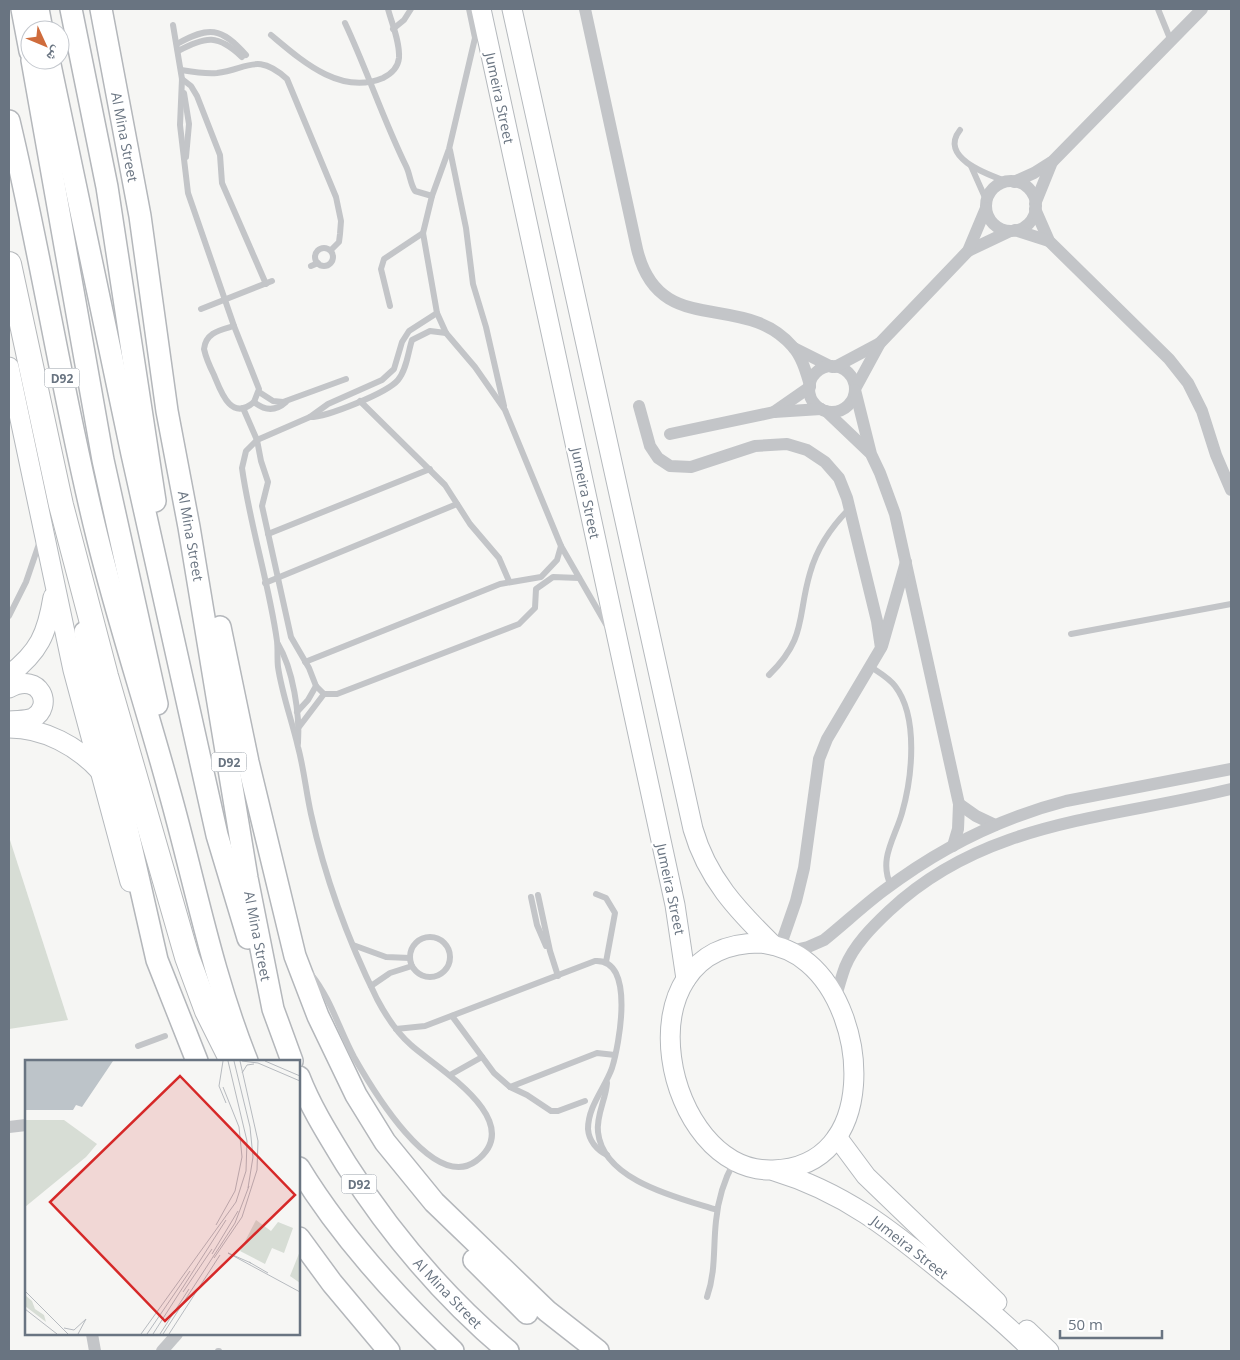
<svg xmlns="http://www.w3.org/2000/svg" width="1240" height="1360" font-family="'Open Sans','Noto Naskh Arabic',sans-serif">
	<rect width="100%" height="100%" fill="#f6f6f4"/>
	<!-- green -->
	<polygon fill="#d7ddd5" points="9,837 68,1020 9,1029"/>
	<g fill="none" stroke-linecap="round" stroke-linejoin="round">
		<defs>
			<g id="secondary">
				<polyline points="481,9 675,905 686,979"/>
				<path d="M512 9 693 829C707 878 737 910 773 945"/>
				<polyline points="9,367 73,670 130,882"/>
				<path d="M9 675C39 652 47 634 53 597"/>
				<path d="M9 688C41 671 54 707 33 718 26 721 18 720 10 721"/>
				<path d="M9 728C44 728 78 746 102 773"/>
				<path d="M760 943C778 945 794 951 808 963 870 1015 879 1167 773 1170 664 1174 616 943 760 943Z"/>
				<polyline points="837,1137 866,1176 997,1302"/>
				<path d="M774 1171C844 1192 891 1230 946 1275 976 1299 1006 1324 1033 1351"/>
				<polyline points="1027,1330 1049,1351"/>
			</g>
			<g id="primary">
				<polyline points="22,9 30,51"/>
				<polyline points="38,9 42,30"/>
				<polyline points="71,9 107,187 155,501"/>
				<polyline points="101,9 140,216 167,411 189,527 247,878 273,1009 292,1061"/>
				<polyline points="32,60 103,460 157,704"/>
				<polyline points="49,60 132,454 217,835 248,938"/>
				<path d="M9 121C42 259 63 399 97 536 118 622 146 705 169 790 195 882 211 971 247 1061"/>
				<polyline points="220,627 248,762 295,956 318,1016 356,1095 385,1142 434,1202 547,1311 598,1351"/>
				<polyline points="85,632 91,670 157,960 197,1061"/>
				<path d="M299 1077C311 1108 329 1136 346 1164 391 1235 444 1297 508 1351"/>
				<path d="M299 1168C340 1235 396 1297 453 1351"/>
				<polyline points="299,1238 332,1283 389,1351"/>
				<polyline points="474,1260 527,1313"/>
			</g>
			<polyline id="highway" points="9,264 61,505 106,676 187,957 207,1011 232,1061"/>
		</defs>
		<!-- secondary casing -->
		<use href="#secondary" stroke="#b5b9bd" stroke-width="21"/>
		<!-- primary casing -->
		<use href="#primary" stroke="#b4b7bb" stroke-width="24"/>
		<!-- highway casing -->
		<use href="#highway" stroke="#b5b8bb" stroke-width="26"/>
		<!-- lane -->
		<g stroke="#c3c5c8" stroke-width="6">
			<polyline points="469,9 475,38 449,149 432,196 423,233 437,313 446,333 475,367 505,410 561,546 607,626"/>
			<polyline points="1158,9 1171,41"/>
			<path d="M345 23C367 70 383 119 406 166 410 174 410 183 415 191L432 196"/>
			<polyline points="173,25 182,79 180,125 188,193 234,326"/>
			<polyline points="393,29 404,20 411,9"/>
			<path d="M271 35C301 60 340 96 383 78 391 74 398 67 399 58 400 42 392 24 388 9"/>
			<path d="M177 44C209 26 221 27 246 55"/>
			<path d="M178 51C206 36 218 34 242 57"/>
			<path d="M181 70C193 72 204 74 217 73 248 69 257 52 287 79L336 197 341 221 340 234 339 242 331 250"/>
			<polyline points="182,79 191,86 197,96 220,155 222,183 266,284"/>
			<polyline points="184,93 189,124 186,157"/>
			<path d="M960 130C938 158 989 175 1008 182"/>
			<polyline points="450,150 466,228 473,284 486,327 504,406"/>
			<polyline points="971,166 987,202"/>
			<circle cx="324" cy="257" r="9"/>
			<polyline points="311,266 318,263"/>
			<polyline points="390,306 381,269 384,259 423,233"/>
			<polyline points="201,309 272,281"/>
			<path d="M234 326 259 389 254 402C231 422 221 392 214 375 210 367 206 358 204 349 206 332 221 330 234 326Z"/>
			<polyline points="259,392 273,401 283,402 346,379"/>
			<polyline points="360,401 445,485 470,524 499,558 509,581"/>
			<path d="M254 402C265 411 276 411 286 402"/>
			<polyline points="243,408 257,440 261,461 268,482 262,506 291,637 309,668 316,686 324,694 337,694 519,624 535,608 536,589 553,577 579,578"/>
			<path d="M310 417C327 417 387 393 398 380 407 369 408 352 412 340L430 331 446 333"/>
			<polyline points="268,534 430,469"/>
			<polyline points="265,583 457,504"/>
			<polyline points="9,616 26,582 40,541"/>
			<polyline points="1071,634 1231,604"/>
			<path d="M278 644C293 669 300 714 298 743"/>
			<polyline points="305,662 500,584 541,577 557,560 561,546"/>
			<path d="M871 667C880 673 889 678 895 686 919 717 912 778 902 813 895 838 878 859 891 886"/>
			<path d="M769 675C807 638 797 617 810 573 817 548 831 527 850 508"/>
			<polyline points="297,712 308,700 316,686"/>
			<polyline points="299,727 324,694"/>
			<polyline points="596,894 606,898 615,913 606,962"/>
			<polyline points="538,895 550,951 558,976"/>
			<polyline points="531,897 537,925 546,946"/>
			<circle cx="430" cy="957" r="20"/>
			<polyline points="353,945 386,957 410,958"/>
			<path d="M311 974C331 999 339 1029 354 1057 371 1087 433 1193 476 1161 529 1121 435 1067 411 1045 396 1032 386 1016 377 999 348 940 325 878 311 814 306 792 304 769 298 747 292 721 282 694 278 667 277 658 278 649 277 641 269 583 250 526 242 468L246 451 257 440 310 417 328 404 382 380 394 369 402 342 409 331 437 313"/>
			<polyline points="371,986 390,973 412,966"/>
			<polyline points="452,1016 494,1073 510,1087 527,1095 551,1111 558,1111 585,1101"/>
			<path d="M396 1029 425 1026 595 961C636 958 619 1045 612 1068 605 1088 588 1106 588 1129 589 1141 597 1150 607 1155"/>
			<polyline points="138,1046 165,1036"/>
			<polyline points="450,1075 482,1057"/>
			<path d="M607 1083C606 1099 596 1115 598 1132 603 1181 679 1198 717 1210"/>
			<polyline points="510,1087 597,1053 615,1055"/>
			<path d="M707 1297C716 1271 713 1248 716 1221 718 1200 724 1180 734 1162"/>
			<polyline points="218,1351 219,1351"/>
		</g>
		<!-- street -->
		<g stroke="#c3c5c8" stroke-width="12">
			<path d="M585 9 637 249C659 341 744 289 793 347 802 357 806 372 810 385"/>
			<circle cx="1011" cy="206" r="25"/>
			<polyline points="1014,182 1034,173 1053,161 1202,9"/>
			<polyline points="1035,204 1052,162"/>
			<polyline points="1035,209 1049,241 1169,359 1188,383 1202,411 1216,455 1231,490"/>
			<polyline points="1015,230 1049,241"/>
			<polyline points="968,251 1010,231"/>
			<polyline points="794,348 832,367"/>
			<circle cx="832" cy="389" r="23"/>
			<polyline points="835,367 880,343"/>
			<polyline points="855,389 880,343 968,251 986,208"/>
			<polyline points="855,390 871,454 880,473 895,514 959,804 958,829 953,846"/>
			<polyline points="639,406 650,446 658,458 670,466 691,467 755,446 787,444 807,450 825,462 839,478 847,498 877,621 881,648 827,739 819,759 804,868 796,901 780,947"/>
			<polyline points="826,411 869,452"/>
			<polyline points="774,412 810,387"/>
			<polyline points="670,434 774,412 821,409"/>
			<polyline points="882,646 906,562"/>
			<polyline points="959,804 976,816 995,825"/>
			<path d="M790 951 808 947 824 940C844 924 863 906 883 891 937 850 1000 818 1066 801L1231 769"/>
			<path d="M835 1000C838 989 841 978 845 967 854 945 872 927 889 911 985 820 1110 819 1231 789"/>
			<polyline points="9,1127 26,1125"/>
			<polyline points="92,1334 95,1351"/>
			<polyline points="162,1351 177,1334"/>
		</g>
		<!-- secondary -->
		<use href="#secondary" stroke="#fff" stroke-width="19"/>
		<!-- primary -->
		<use href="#primary" stroke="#fff" stroke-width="21"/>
		<!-- highway -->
		<use href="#highway" stroke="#fff" stroke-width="24"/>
	</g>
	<g text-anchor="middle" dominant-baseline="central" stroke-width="5" stroke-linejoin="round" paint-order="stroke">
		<!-- shield labels -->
		<g fill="#fff" stroke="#969ea7" stroke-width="1">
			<rect x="44.5" y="368.5" width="35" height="19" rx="4"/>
			<rect x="211.5" y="752.5" width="35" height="19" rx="4"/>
			<rect x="341.5" y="1174.5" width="35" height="19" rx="4"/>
		</g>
		<g font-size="12" font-weight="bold" fill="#697481">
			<text x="62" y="378">D92</text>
			<text x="229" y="762">D92</text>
			<text x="359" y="1184">D92</text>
		</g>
		<!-- street labels -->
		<g font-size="14" fill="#697481" stroke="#fff">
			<text transform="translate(500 98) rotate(78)">Jumeira Street</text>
			<text transform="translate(125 137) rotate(79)">Al Mina Street</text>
			<text transform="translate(586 493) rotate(78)">Jumeira Street</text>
			<text transform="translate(191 536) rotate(80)">Al Mina Street</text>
			<text transform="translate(671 889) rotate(78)">Jumeira Street</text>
			<text transform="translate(258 936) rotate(79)">Al Mina Street</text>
			<text transform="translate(910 1247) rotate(38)">Jumeira Street</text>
			<text transform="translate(448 1293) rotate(46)">Al Mina Street</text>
		</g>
	</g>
	<!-- overview -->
	<g transform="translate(25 1060)">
		<rect width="275" height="275" fill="#f6f6f4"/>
		<path d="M0 60H39L72 84 61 97 0 147ZM231 160 246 171 253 162 268 168 259 193 247 188 240 204 215 191ZM275 191V223L265 216ZM0 235 7 241 10 249 19 255 21 262 0 246Z" fill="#d7ddd5"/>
		<path d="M0 1H88L57 47 51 45 48 50H0Z" fill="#bdc4c9"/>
		<path fill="none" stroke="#b6babf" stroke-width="1" d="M198 1 194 26 201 43M203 1 222 81M209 1 225 67M217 1 233 3 275 21M240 1 275 16M217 13 222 5 229 4M223 128 228 97 225 67M191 165 210 131 217 97 214 67 198 27M187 194 213 151M189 198 217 157 232 110 233 81 215 1M224 202 243 213M226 203 203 193 275 232M0 231 43 274M158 232 187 189M0 249 32 274M39 268 49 270 61 259M53 274 61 259M116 274 211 142 221 111 222 81M122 274 165 211M128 274 201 160M135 274 164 229M138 274 210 163 224 126M144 274 195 195"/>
		<path fill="#d62828" fill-opacity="0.15" stroke="#d62828" stroke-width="2.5" d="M155 16 270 135 140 261 25 142Z"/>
		<rect width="275" height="275" fill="none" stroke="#697481" stroke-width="2.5"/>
	</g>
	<!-- border -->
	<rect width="1240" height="1360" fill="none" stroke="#697481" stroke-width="20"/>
	<!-- north arrow -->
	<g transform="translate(45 45) rotate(134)"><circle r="24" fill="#ffffff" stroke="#c3c7cd"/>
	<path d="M0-4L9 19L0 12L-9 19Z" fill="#cf6c3c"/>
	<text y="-8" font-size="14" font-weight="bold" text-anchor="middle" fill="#697481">ش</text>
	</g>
	<!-- scale -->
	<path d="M1060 1330v8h102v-8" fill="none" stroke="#697481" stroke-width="2.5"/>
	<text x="1068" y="1330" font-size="15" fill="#697481" stroke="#ffffff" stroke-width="4" paint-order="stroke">50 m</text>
</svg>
